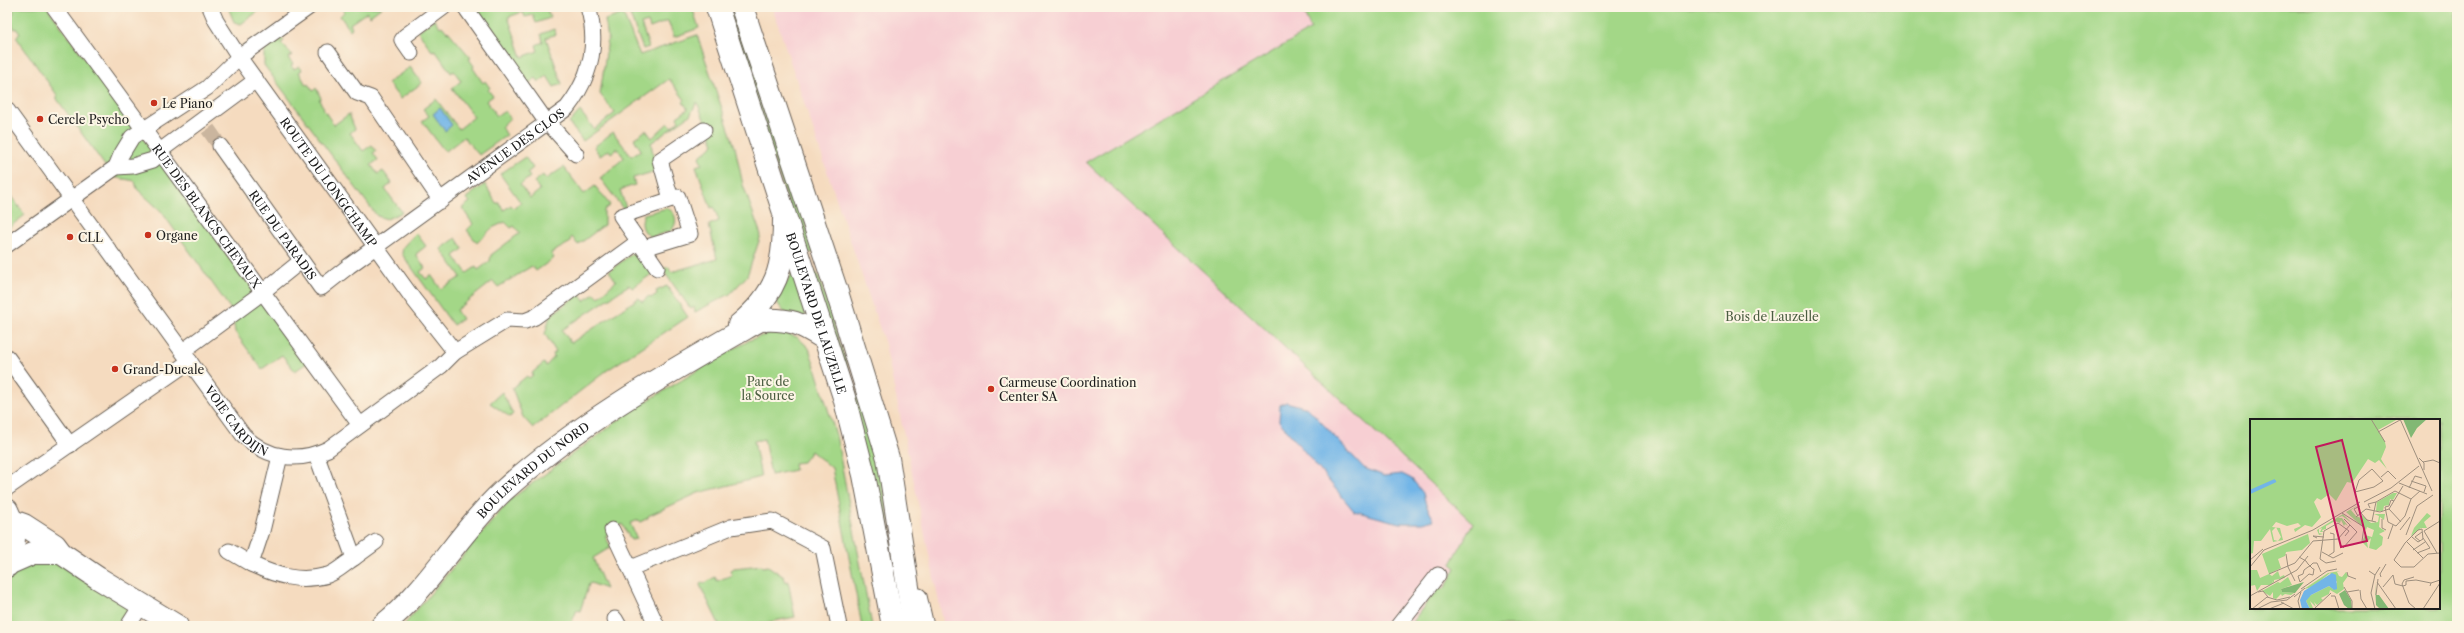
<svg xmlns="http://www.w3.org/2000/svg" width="2464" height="633" font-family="'Libre Caslon Text',serif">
	<rect width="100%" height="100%" fill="#fcf5e5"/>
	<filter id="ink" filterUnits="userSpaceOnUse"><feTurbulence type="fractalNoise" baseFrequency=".025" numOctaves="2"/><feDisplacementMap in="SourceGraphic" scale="8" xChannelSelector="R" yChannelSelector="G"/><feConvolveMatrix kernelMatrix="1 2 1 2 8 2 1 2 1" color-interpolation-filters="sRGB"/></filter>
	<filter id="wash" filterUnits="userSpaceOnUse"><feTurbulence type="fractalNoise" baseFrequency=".012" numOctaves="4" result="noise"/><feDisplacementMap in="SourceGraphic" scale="16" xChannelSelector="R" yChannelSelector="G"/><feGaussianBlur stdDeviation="0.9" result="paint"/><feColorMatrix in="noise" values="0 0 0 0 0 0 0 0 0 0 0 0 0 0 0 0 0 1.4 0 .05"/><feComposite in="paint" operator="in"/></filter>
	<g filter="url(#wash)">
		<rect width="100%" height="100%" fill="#f5dbbf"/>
		<!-- built -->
		<polygon fill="#f7cfd3" points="772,7 1301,7 1312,28 1087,162 1497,545 1598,626 944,626 885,344"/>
		<!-- green -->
		<g fill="#a3d787" stroke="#607a52" fill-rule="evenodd">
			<polygon points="12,7 47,7 307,363 295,371 282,355 262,369 235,332 232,311 161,211 137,189 135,181 113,177 57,99 57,95 16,37 20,34 16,28 14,29 10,18 14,12"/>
			<polygon points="228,7 259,7 260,10 241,24 234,22"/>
			<polygon points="341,7 382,7 370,16 367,12 350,24 352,28 350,30 340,16 344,12"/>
			<polygon points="472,7 546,7 550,18 536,23 533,15 525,17 523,12 508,17 522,57 538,51 536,45 543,42 541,34 554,29 556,34 546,38 562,84 554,87 547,76 539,82 536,78 529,83 531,87"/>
			<polygon points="632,7 692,7 699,28 674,37 668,21 650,28 648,22 641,24 649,47 643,49 630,15 635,13"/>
			<polygon points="722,7 737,7 815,253 805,252"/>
			<path d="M1301 7H2457V626H1417L1412 622 1438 588 1444 589 1456 568 1451 564 1473 523 1086 162 1311 29ZM2251 420H2439V608H2251Z"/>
			<polygon points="623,14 640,55 697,35 735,147 743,185 761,235 747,276 730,294 695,312 694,307 691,309 662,269 669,267 671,272 717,259 709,225 719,221 714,207 711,208 696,166 702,164 699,157 714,144 697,102 690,115 651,143 656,171 633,178 635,185 620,190 626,208 624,210 600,178 624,158 617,148 611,153 609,150 600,156 594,147 613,132 631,156 641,150 634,139 646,130 652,138 668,123 671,127 679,121 677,117 688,109 683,102 685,100 669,79 583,141 569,123 580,111 594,129 615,113 600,94 608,39 605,20"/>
			<polygon points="434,19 440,27 442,26 447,32 448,31 471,58 469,59 474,66 473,68 483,83 485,81 490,88 488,90 493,96 486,101 497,116 505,111 510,118 501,127 507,135 479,155 464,137 446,151 443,149 422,121 429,116 423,109 436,99 459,129 474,117 452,88 461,81 454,71 451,73 435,50 432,51 418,31"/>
			<polygon points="280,36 284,41 281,43 292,55 288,58 293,64 291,66 294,69 299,66 302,70 299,72 306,85 308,84 313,91 316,88 321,98 319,100 324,108 323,109 334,125 349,114 355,129 350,133 363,151 372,145 376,151 373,153 378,160 371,165 378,174 383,171 392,183 385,189 402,212 387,219 377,216 264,65 264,49"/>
			<polygon points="410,67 422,83 400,99 388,83"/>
			<polygon points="525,157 533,168 527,173 530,177 520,185 530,198 540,190 534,182 543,175 546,179 564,167 584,194 595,186 610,205 604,210 604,225 578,245 572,237 570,239 571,242 551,253 554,258 536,271 532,266 498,287 493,281 456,310 462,319 453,325 402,254 403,247 416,233 426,246 416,254 425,268 420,272 426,279 431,275 441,289 461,277 441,249 456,238 463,249 454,256 467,273 476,267 478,270 490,261 491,255 520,233 514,226 511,228 505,222 492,228 477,243 467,230 473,224 462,208 470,202 466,198 485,184 496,203 499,203 504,210 511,205 514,208 521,203 500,174"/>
			<polygon points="7,191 25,215 7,229"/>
			<path d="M667 208C677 213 678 223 671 231L651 237C642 232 640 223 644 214Z"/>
			<polygon points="637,250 656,271 632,288 629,285 562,330 571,343 639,298 642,302 649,296 651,298 657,294 656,291 667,286 688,317 606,371 533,428 523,417 512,388 527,376 529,378 533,375 532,373 544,363 546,366 554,357 553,354 556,352 545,334 550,316 579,294 584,301 595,293 599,297 616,281 609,271"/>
			<polygon points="813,271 818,275 868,431 880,459 902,612"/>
			<polygon points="793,272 806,315 805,317 784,312 775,300"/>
			<polygon points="776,331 797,337 809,348 836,435 872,626 862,626 832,468 811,451 803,462 794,463 795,470 771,475 764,439 754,441 761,477 698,493 648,516 648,518 640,522 638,520 630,523 637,539 631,540 622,524 605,536 611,547 593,558 606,589 591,583 589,584 580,611 577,610 570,626 403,626 511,499 634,409 723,355 750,340"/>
			<polygon points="502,392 513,414 510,417 490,403"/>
			<path d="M56 559 131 608 136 626H7C7 604 0 571 27 562 36 560 47 560 56 559Z"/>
			<polygon points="762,565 763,567 768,566 784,577 786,582 788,581 795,617 748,626 720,626 700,585 701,582 705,583 715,577 717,581 732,575 730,570 734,568"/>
		</g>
		<!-- water -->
		<g fill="#72b5e7" stroke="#476882">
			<polygon points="440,108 452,125 445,131 433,114"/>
			<polygon points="1286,402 1308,408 1364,468 1384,476 1402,474 1412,479 1423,493 1426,505 1434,520 1422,523 1399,523 1354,511 1279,421 1280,405"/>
		</g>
	</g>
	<g filter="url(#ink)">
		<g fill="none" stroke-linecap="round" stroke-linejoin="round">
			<!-- street-tunnel -->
			<polyline stroke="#cab59e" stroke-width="15" stroke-dasharray="15 8" stroke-linecap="butt" points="208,129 220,146"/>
			<defs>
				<g id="street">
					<path id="s1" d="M54 7 360 425"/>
					<path id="s2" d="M210 7 216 21 239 57 414 300 455 352"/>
					<polyline points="465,7 543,117 576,154"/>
					<polyline points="328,52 357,93 371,98 441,201"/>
					<polyline points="411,53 402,40 405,36 444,7"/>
					<path id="s3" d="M7 110 243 435C267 459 298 463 328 449L441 366 455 352 507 320 525 321 535 317 639 241"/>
					<path id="s4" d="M220 146 321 288 349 266 567 108C591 77 599 44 588 7"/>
					<polyline points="116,167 133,166 153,160 164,148 256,80"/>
					<polyline points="671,199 660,160 704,130"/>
					<polyline points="7,245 116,167 121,155 132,137 207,88 239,57 309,7"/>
					<polyline points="644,248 690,234 678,197 621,216 657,268"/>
					<polyline points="183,351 255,298 301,261"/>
					<polyline points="7,357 70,445"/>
					<path d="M280 456 262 531 251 564C277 576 300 583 328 575 337 572 346 563 354 558L316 454"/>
					<polyline points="7,488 190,361"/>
					<polyline points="612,530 657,626"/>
					<polyline points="229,551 251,564"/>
					<polyline points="354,558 376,542"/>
					<polyline points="631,568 731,527 772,521 823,548 839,626"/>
					<polyline points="919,596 926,626"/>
					<polyline points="615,619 619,626"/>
					<polyline points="128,626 142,604"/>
					<polyline points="1398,626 1438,575"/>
				</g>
				<g id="secondary">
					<path id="s5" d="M717 7 844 397 864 475 893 626"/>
					<polyline points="742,7 837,292 888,458 914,626"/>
					<path d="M739 325C777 293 784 268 784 220"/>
					<polyline points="13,521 24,525 55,545 61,553 98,578 177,626"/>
					<polyline points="8,564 33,553 61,553"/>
					<path d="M7 566C16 547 17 529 7 510"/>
					<path id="s6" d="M382 626C429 589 459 532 503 491 579 422 671 371 760 320 790 318 800 323 825 339"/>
				</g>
			</defs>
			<!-- street casing -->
			<use href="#street" stroke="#685f55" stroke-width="17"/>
			<!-- secondary casing -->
			<use href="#secondary" stroke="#685f55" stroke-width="24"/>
			<!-- street -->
			<use href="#street" stroke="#fff" stroke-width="15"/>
			<!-- secondary -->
			<use href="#secondary" stroke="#fff" stroke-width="22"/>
		</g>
	</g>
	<!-- markers -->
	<g fill="#c8321e" stroke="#fcf5e5" stroke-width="1.5">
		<circle cx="154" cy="103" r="4"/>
		<circle cx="40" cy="119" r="4"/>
		<circle cx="148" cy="235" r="4"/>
		<circle cx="70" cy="237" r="4"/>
		<circle cx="115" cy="369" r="4"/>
		<circle cx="991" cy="389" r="4"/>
	</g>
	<g text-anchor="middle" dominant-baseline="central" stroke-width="4" stroke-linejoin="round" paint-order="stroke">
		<!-- poi labels -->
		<g font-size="12" fill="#1c1c1c" stroke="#fcf5e5" text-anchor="start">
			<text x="162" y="103">Le Piano</text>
			<text x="48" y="119">Cercle Psycho</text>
			<text x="156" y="235">Organe</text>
			<text x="78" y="237">CLL</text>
			<text x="123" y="369">Grand-Ducale</text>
			<text x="999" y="382">Carmeuse Coordination<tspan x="999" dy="14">Center SA</tspan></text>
		</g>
		<!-- street labels -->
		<g font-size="12" fill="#1c1c1c" stroke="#fcf5e5">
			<text stroke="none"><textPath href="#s4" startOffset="415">AVENUE DES CLOS</textPath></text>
			<text stroke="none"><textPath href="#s2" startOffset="212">ROUTE DU LONGCHAMP</textPath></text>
			<text stroke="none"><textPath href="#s1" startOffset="259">RUE DES BLANCS CHEVAUX</textPath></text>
			<text stroke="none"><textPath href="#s4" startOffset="109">RUE DU PARADIS</textPath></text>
			<text stroke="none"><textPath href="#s5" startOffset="322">BOULEVARD DE LAUZELLE</textPath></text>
			<text stroke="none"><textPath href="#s3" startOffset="387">VOIE CARDIJN</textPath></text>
			<text stroke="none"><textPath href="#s6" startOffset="218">BOULEVARD DU NORD</textPath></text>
		</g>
		<!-- park labels -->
		<g font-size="12" fill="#4b5d41" stroke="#fcf5e5">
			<text x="1772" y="316">Bois de Lauzelle</text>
			<text x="768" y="381">Parc de<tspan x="768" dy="14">la Source</tspan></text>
		</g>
	</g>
	<!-- overview -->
	<g transform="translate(2250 419)">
		<rect width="190" height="190" fill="#f5dbbf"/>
		<path d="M0 0H148L128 11 135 23 136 28 131 40 137 50 129 41 125 44 118 40 102 64 97 63 86 82 79 75 71 81 67 79 64 83 71 98 62 108 55 106 45 113 44 110 51 107 48 104 37 107 26 103 22 108 30 109 33 121 23 123 20 110 11 122H4L3 134 0 135ZM26 108 31 118 28 122 24 121 22 112ZM143 74H147L143 81 140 80 139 86 134 87 133 92H126L127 83ZM110 85 101 91 106 97 111 99 112 96 121 104 128 103 129 97 124 95H135L134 101 130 98 129 108 135 112 129 115 133 118 132 126 126 131 119 129 121 119 117 123 118 129 112 123 115 116 122 118 124 111 117 108 116 111 96 93ZM177 94 181 97 174 103 177 109H171L161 117 164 109ZM93 95 102 104 92 97 88 99H92L98 107 95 105 94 107 91 101 90 104 85 102 76 107V110L72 111 73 113H70L72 109 69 110V114L73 115 69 116 67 111ZM58 115 60 124 52 131 36 133 35 137 28 140 31 149 19 155 12 135ZM1 151H7L10 159 19 155 22 157 28 152 30 158 34 156 35 159 24 161V164L22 162 23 164 20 166H11L7 172 5 166 0 167ZM90 152 87 153 89 157 92 158 96 153 98 157 93 164 94 170 87 175 80 171 79 175 71 179 73 181 67 186 64 183 66 188 60 182 63 189 60 190 56 182 59 177 79 167 83 170 87 163 80 154 63 168 54 170 78 154ZM38 158 42 166 31 170 32 173 44 174 41 176 35 175 32 177 31 175 26 180 23 179V173L20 177 12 172 28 163 30 164Z" fill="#a3d787" fill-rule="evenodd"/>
		<path d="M177 0 167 9 161 19 153 0ZM54 163 45 174 32 173 31 170ZM125 163 126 176H129L139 190H130L126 186ZM95 171 101 181 102 189 99 190 94 186 89 175Z" fill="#82b874"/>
		<path d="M82 154 86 156 87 170 84 171 79 167 61 176 56 182 60 190H52L50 181 54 172Z" fill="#72b5e7"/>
		<path fill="none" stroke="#72b5e7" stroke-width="2" d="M0 72 25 61M0 74 26 62"/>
		<path fill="none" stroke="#9e8f7e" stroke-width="1" d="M121 0 135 23M150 0 182 72M128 13 150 1M169 39 174 44V51M173 43 183 41 190 44M122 50 133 62 124 68 105 73 109 61ZM131 58 138 52 146 60M161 62 176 67 174 73M149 64 177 75M159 69 165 57 172 59M161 80 170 72M144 82 141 81 139 87 135 88 138 103 146 107 155 97 161 80M114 83 141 69 169 47M126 83 145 72 161 80M120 89 118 85 126 83M116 90 130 93 139 90 153 67M139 90 151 103M92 94 114 108 112 122M111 94 117 101 126 103M108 97 104 90 110 87M106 98 116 90M132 100V109L136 111M122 102 126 83M150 111 160 98M156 116 167 87 183 76M162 118 168 123 173 120 172 110 168 111 155 124 144 141 151 148H164L178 135 190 134M67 119 63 117 74 118M173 119 180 129M138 120 143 106M170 122 165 118 172 113M157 123 173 139M93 129 107 113 94 100M163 131 175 123M72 133 83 139 93 134M167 134 180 129M187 134 174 112 190 102M36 135 38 148 45 162M78 137 84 133V115L80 114M49 138 56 142 58 145 63 150H64L63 156 59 155 50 163 48 157 53 155 54 151 58 148 60 147 63 144H67L71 153M0 141 13 130M86 142 76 144 70 140 74 112 88 104 99 112 95 117M0 148 14 131 63 111 110 83M119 152 125 156 130 148M97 153 98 157 106 160M19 155 45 144 63 122 88 120 100 106M131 158 130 155 136 145M164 158 154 161 152 165 159 184 166 190M127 163 146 190M153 167 156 166V162L166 161 181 164M180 167 181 164 190 161M94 168 102 182V190M133 168 143 156 145 165 153 167M51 170 77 152 87 150M110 171 111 180 117 190M8 173 13 172 18 178M97 173 109 171M126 176 128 160M0 177 47 151 58 137M81 177H85L89 190M44 178 55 169M31 183 44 190M65 189 81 174M2 190 17 178 27 181 40 178M7 190 21 183 37 181 45 175M19 190 34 184M50 190 48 182 51 173M125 190 121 174 125 156M173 190 190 164"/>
		<path fill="#c2185b" fill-opacity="0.15" stroke="#c2185b" stroke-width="2" d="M92 21 117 122 91 128 66 28Z"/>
		<rect width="190" height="190" fill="none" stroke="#1c1c1c" stroke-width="2"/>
	</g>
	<!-- margin -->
	<rect width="2464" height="633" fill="none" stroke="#fcf5e5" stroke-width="24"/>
</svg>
